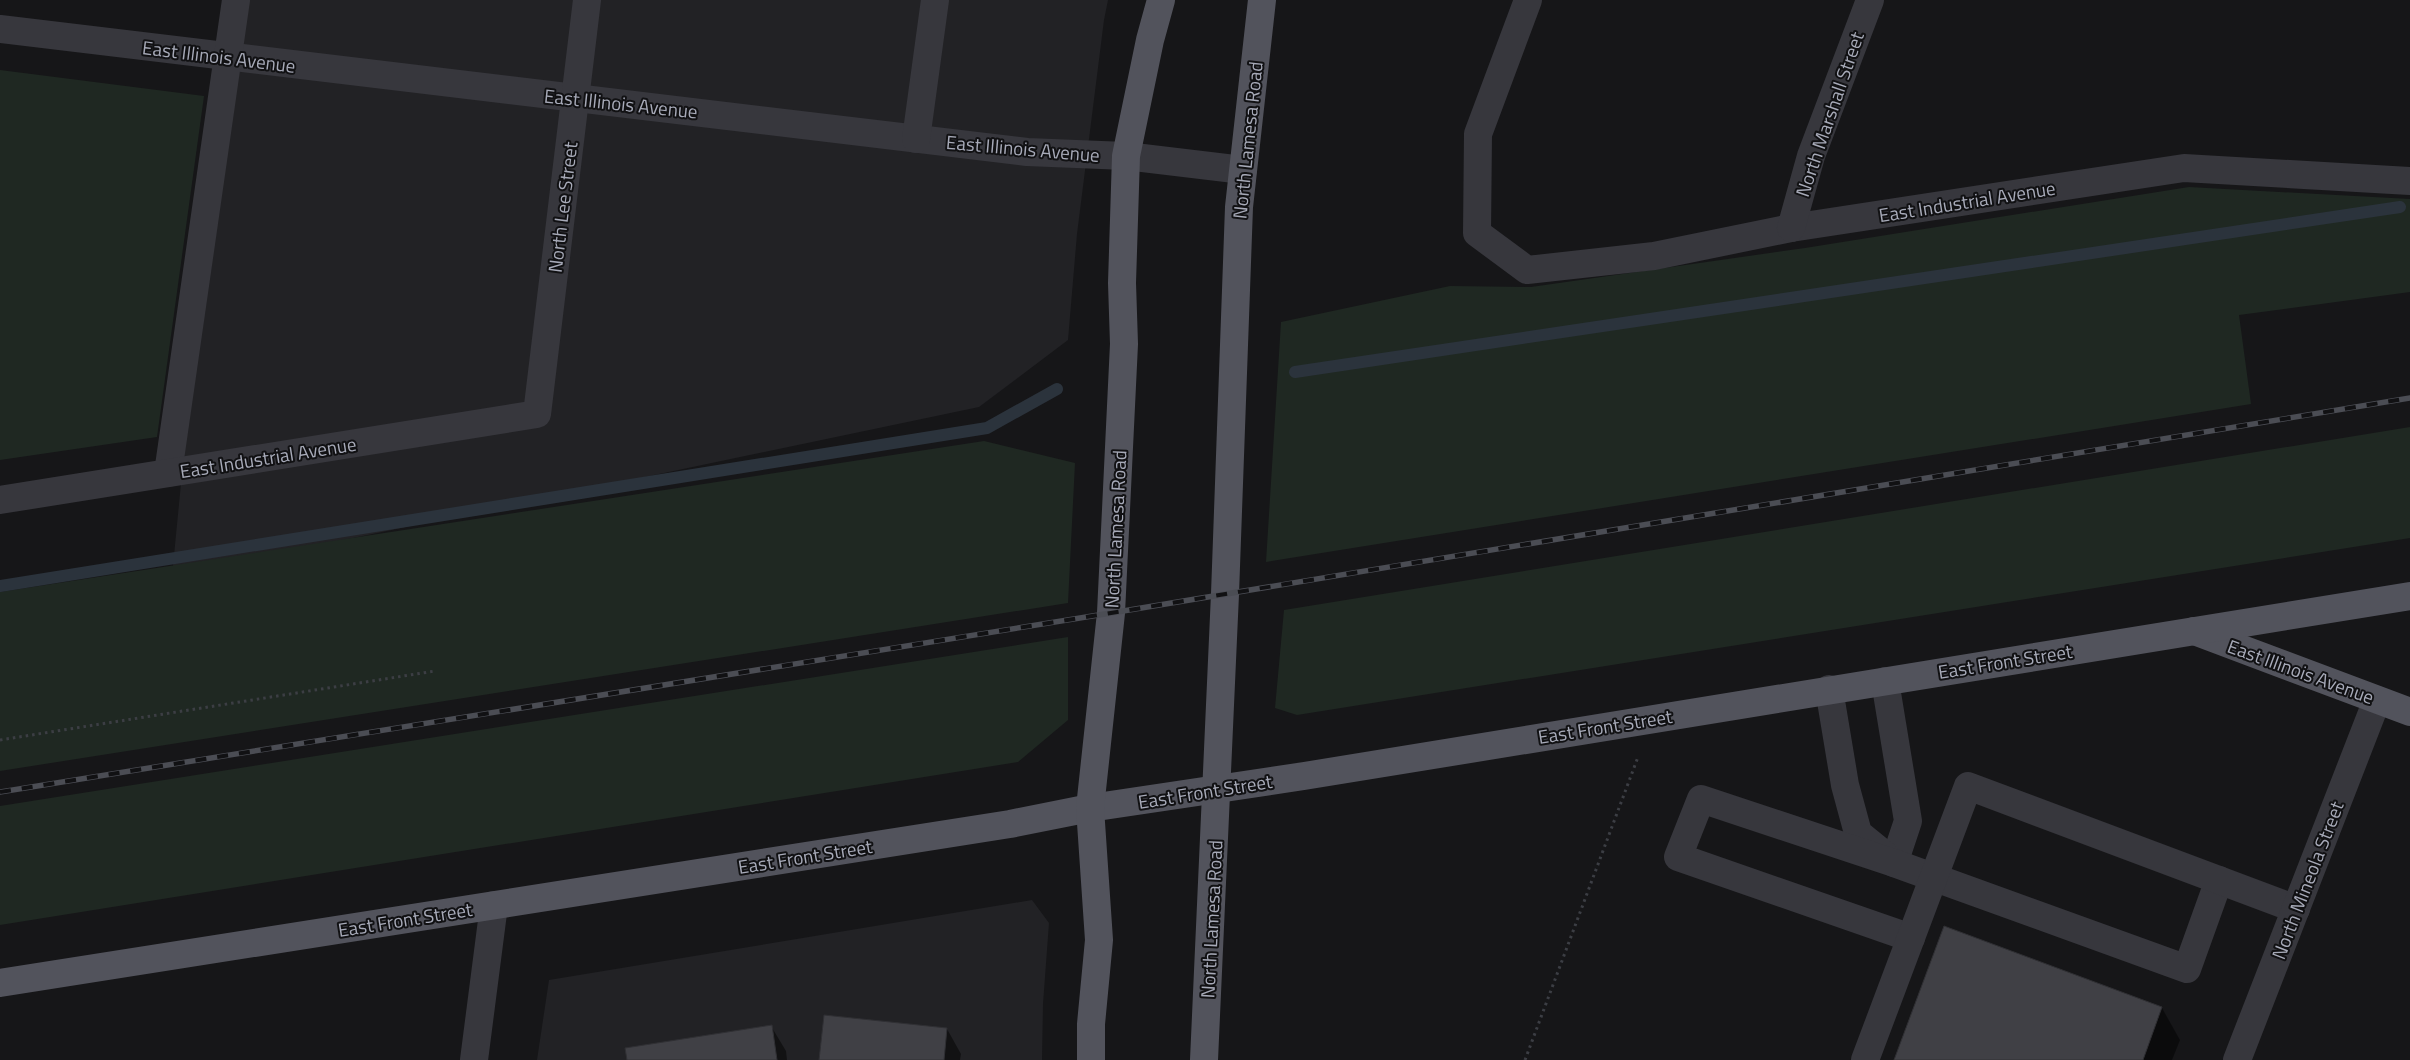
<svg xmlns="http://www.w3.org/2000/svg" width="2410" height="1060" font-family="'Titillium Web',sans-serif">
	<rect width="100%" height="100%" fill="#161618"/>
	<!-- built -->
	<g fill="#222225">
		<polygon points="231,0 1108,0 1104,20 1077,234 1068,340 979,407 172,576 215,134"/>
		<polygon points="1032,900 1049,923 1043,1004 1042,1060 537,1060 549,980"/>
	</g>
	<!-- green -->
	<g fill="#1f2822">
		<polygon points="0,70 204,96 157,437 0,460"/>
		<polygon points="2189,187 2410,199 2410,292 2239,315 2251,404 1266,562 1281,322 1450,286 1531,287 1805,248"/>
		<polygon points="2410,427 2410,538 1297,715 1275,708 1284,610"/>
		<polygon points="984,441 1075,463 1068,603 0,771 0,592"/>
		<polygon points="1068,637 1068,720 1018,762 0,925 0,806"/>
	</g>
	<!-- shadow -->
	<g fill="#0007">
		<polygon points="1945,927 2162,1008 2180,1040 2172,1060 1896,1060"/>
		<polygon points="771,1026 786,1051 787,1060 628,1060"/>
		<polygon points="947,1029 961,1054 960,1060 821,1060"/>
	</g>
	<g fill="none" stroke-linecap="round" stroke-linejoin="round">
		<!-- stream -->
		<g stroke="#2b333c" stroke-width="12">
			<polyline points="1295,372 2400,207"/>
			<polyline points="0,586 987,428 1057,389"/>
		</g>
	</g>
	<!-- building -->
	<g fill="#404045" stroke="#303034">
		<polygon points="1944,926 2162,1007 2143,1060 1894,1060"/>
		<polygon points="824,1015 947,1028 944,1060 819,1060"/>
		<polygon points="772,1025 777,1060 627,1060 625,1048"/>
	</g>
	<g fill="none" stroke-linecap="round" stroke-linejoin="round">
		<!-- path -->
		<g stroke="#3c3e44" stroke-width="3" stroke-dasharray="2.5 4" stroke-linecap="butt">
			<polyline points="0,740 435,671"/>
			<polyline points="1525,1060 1638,757"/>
		</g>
		<!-- minor -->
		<g stroke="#37373d" stroke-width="28">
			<polyline points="1528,0 1478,134 1477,233 1527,270 1654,256 1791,228 2184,168 2410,181"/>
			<polyline points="0,29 1027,152 1126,156 1243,170"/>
			<polyline points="916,139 935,0"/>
			<polyline points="1791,228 1811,156 1870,0"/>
			<polyline points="168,473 236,0"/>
			<polyline points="0,500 537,414 587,0"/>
			<polyline points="1885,681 1908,821 1894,863"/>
			<polyline points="1829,689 1845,785 1858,833 1885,855"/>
			<polyline points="1911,938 1678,857 1701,799 1894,863 2187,969 2219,880"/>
			<polyline points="474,1060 494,905"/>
			<polyline points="1865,1060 1968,786 2296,909"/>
			<polyline points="2237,1060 2377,700"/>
		</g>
		<!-- major -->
		<g stroke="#52535c" stroke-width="28">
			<polyline points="2194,631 2410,712"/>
			<polyline points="0,983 1010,824 1090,808 1304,776 2410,596"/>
			<polyline points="1091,1060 1091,1024 1099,940 1090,808 1111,613 1124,344 1122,283 1126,156 1150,40 1161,0"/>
			<polyline points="1204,1060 1225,594 1239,207 1262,0"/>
		</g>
		<defs>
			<polyline id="rail" points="0,792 1111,613 2410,398"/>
		</defs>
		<!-- rail casing -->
		<use href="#rail" stroke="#4b4d54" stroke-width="5.5"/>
		<!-- rail -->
		<use href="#rail" stroke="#111113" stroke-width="4" stroke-dasharray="11" stroke-linecap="butt"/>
	</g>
	<g text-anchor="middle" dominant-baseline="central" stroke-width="4" stroke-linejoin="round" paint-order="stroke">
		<!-- street labels -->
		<g font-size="19" fill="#a7aab8" stroke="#111113">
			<text transform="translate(219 56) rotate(7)">East Illinois Avenue</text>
			<text transform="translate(621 103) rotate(6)">East Illinois Avenue</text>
			<text transform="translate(1829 114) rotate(-71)">North Marshall Street</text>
			<text transform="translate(1247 140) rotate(-84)">North Lamesa Road</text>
			<text transform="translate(1023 148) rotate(5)">East Illinois Avenue</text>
			<text transform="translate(1967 201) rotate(-9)">East Industrial Avenue</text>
			<text transform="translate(562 207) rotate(-83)">North Lee Street</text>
			<text transform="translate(268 457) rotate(-9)">East Industrial Avenue</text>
			<text transform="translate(1115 529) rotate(-87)">North Lamesa Road</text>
			<text transform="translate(2005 661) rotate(-9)">East Front Street</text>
			<text transform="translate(2301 671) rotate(20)">East Illinois Avenue</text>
			<text transform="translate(1605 726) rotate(-9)">East Front Street</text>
			<text transform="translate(1205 791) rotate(-9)">East Front Street</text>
			<text transform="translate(805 856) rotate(-9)">East Front Street</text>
			<text transform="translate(2307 880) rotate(-69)">North Mineola Street</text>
			<text transform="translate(405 919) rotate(-9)">East Front Street</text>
			<text transform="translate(1211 919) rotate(-87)">North Lamesa Road</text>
		</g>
	</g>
</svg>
